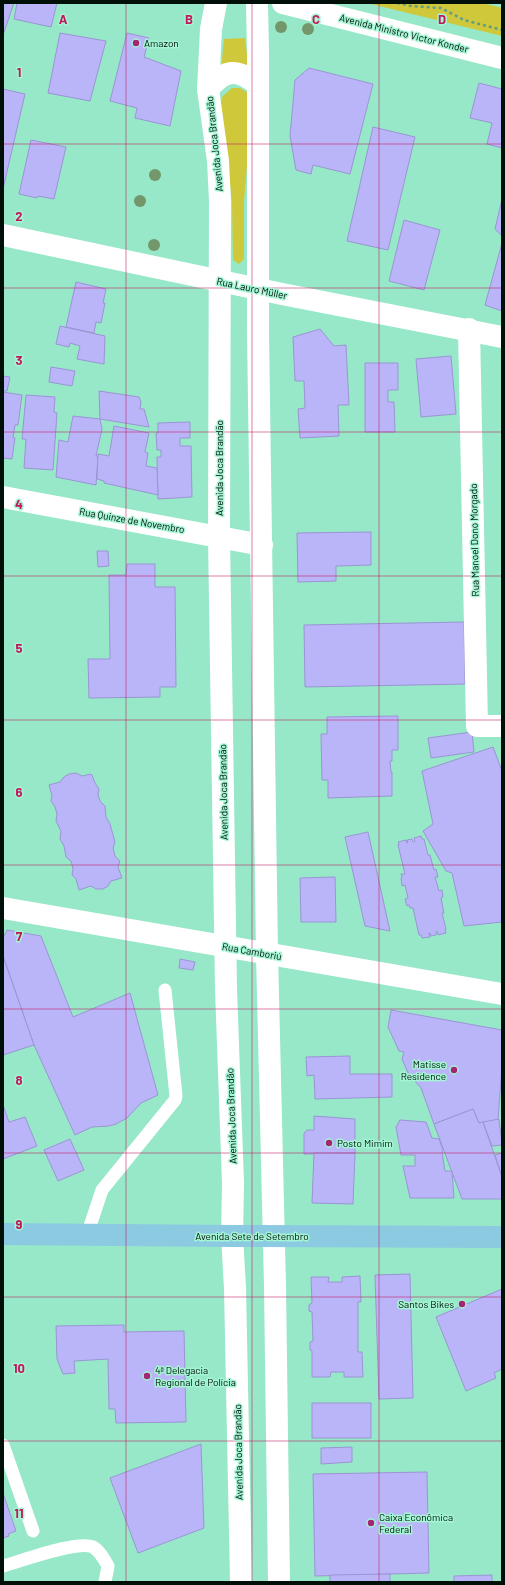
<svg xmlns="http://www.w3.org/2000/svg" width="505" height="1585" font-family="Barlow,sans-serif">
	<rect width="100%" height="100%" fill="#97e8c8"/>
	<!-- green -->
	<g fill="#cec83a">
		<polygon points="367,3 483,3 502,8 502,36"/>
		<polygon points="245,38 249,71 221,71 224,39"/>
		<polygon points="232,88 240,88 248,93 252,105 244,201 244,259 239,264 233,260 232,203 221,102 222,97"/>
	</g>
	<!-- building -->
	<g fill="#bab5f8" stroke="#9a95d4">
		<polygon points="3,3 14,3 3,35"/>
		<polygon points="17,3 57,3 51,27 14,19"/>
		<polygon points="60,33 106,41 90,101 48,93"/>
		<polygon points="127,33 149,38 144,57 181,71 170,126 135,118 137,108 110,101"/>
		<polygon points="309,68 373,84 350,174 313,165 311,174 296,170 290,136 295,80"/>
		<polygon points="479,83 502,89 502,148 487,144 492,123 470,118"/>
		<polygon points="3,89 25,94 3,189"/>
		<polygon points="373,127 415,137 388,250 347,241"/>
		<polygon points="31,140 66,147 54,199 38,196 37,198 19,194"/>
		<polygon points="502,199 502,236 495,229"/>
		<polygon points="404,220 440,230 424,290 389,281"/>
		<polygon points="502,243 502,311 485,305"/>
		<polygon points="76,282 106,289 103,303 105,303 101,323 96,322 94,333 66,327"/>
		<polygon points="60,326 105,336 104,364 77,359 80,346 70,343 69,347 56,344"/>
		<polygon points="320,329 334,346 346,345 349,405 338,405 339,436 300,438 298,409 305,408 304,381 295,381 293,337"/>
		<polygon points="451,356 456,414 421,417 416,359"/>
		<polygon points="365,363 398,363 398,390 388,390 388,402 394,402 395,432 365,432"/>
		<polygon points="51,367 75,371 72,386 49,382"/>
		<polygon points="3,376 10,377 7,391 3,391"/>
		<polygon points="99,391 139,397 141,402 140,409 144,409 149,427 100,419"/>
		<polygon points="3,392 22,395 18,425 15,425 13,438 15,438 12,459 3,458"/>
		<polygon points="26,395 55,397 54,412 57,413 53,470 24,468 26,439 22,439"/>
		<polygon points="73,416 100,419 102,429 96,456 98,456 96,485 56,477 59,440 68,442"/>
		<polygon points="190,422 190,438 180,438 180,446 191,446 192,497 158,499 157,457 161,457 161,450 157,450 156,433 158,433 158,423"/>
		<polygon points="114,426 149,433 145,452 148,453 146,466 157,468 158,495 104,483 104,481 97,479 98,454 109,456"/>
		<polygon points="371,532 371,565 336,566 336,581 298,582 297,533"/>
		<polygon points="97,551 108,551 109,566 98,567"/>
		<polygon points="127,564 155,564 155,587 175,587 176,687 160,687 160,697 89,698 88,659 110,659 109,575 126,575"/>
		<polygon points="464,622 465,684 305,687 304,625"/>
		<polygon points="398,716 398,750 392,750 392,761 390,761 391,772 392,772 392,796 328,798 328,780 322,780 321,734 327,734 327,717"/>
		<polygon points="472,732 474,752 431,758 428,738"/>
		<polygon points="493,747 502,771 502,922 464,926 452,873 446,871 423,831 433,824 422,771"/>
		<polygon points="76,773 82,776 91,774 92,775 95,783 99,789 98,795 100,801 105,806 106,817 110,824 115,842 113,848 115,856 120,861 118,867 122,878 111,881 108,886 103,889 96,889 91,886 79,890 76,879 72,875 73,869 71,861 66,857 64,846 60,839 61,831 56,821 57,814 55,807 51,801 52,796 49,785 60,782 64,777 69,774"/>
		<polygon points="368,832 390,931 365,926 345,837"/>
		<polygon points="421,836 422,839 424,839 428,855 430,855 434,870 436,869 438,877 435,877 439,891 442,890 443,897 441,898 444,913 442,913 446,929 445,929 446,933 438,935 437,931 436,932 436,935 431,936 430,933 429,933 430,937 422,938 421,935 419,935 413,908 410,908 409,905 407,906 405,899 408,898 405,885 402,886 401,878 402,877 401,874 405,874 398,845 399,845 398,842 406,840 407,843 408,843 407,840 412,839 413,842 415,841 414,838"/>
		<polygon points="335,877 336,922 301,922 300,878"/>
		<polygon points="7,930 41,936 73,1017 130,993 158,1095 141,1103 127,1118 116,1124 109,1126 92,1127 75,1135 34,1045 3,956 3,938"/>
		<polygon points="3,956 34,1045 3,1055"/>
		<polygon points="180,959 195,962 193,970 179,968"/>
		<polygon points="391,1010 502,1030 502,1067 498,1120 479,1123 473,1109 434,1124 421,1088 408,1073 402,1059 404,1052 399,1051 388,1027"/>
		<polygon points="350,1056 350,1074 392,1074 392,1097 315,1099 314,1075 307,1076 306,1057"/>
		<polygon points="3,1105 9,1122 25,1117 37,1146 3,1159"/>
		<polygon points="473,1109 479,1123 483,1122 502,1177 502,1199 462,1199 434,1124"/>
		<polygon points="314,1116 355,1119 355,1153 304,1154 304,1133 307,1130 314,1130"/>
		<polygon points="499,1119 502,1145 492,1146 483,1122"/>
		<polygon points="400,1120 426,1122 432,1138 439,1139 443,1150 442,1152 445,1171 452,1171 454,1198 410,1198 403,1166 415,1166 415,1155 401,1155 396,1127"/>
		<polygon points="70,1139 84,1170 58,1181 44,1150"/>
		<polygon points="314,1153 355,1153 353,1204 312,1203"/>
		<polygon points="502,1153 502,1177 495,1155"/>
		<polygon points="410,1274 413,1398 379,1399 375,1275"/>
		<polygon points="360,1276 361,1302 358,1302 358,1352 362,1352 363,1377 344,1377 344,1372 331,1372 330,1377 312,1377 312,1351 310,1350 310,1342 313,1341 312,1312 309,1311 309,1305 312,1303 311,1277 329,1277 328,1282 342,1282 342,1277"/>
		<polygon points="502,1289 502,1369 494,1373 496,1378 466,1391 436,1317"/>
		<polygon points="124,1325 124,1332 184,1331 186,1422 116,1423 115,1409 109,1409 108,1359 74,1361 75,1373 63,1374 57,1359 56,1326"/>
		<rect x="312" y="1403" width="59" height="35"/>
		<polygon points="201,1444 204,1528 138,1553 110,1478"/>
		<polygon points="352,1447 352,1462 321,1464 321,1448"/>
		<polygon points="427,1472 429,1573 315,1576 313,1474"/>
		<polygon points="3,1493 16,1531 8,1534 9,1536 3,1538"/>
		<polygon points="390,1574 390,1582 330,1582 330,1575"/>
		<polygon points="492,1575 492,1582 454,1582 454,1576"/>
	</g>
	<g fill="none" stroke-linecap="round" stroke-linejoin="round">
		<!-- path -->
		<polyline stroke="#639d85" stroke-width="2.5" stroke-dasharray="3 3" stroke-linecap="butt" points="397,3 411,6 441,8 464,20 502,30"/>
		<!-- lane -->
		<g stroke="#fff" stroke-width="13">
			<polyline points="87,1235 102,1190 175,1100 176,1096 165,990"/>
			<polyline points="3,1445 33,1531"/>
			<path d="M3 1566C22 1561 77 1540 93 1547 100 1551 104 1559 108 1566L105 1582"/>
		</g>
		<!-- street -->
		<polyline stroke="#fff" stroke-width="22" points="469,329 477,726 502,726"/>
		<!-- secondary -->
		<g stroke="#fff" stroke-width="22">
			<polyline points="216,3 211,29 208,89 218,161 220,201 219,537 226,989 233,1183 232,1236 235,1288 241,1582"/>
			<polyline points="257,3 258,53 258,332 267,954 275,1286 279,1582"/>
			<polyline points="283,3 502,58"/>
			<path d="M208 89C225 69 237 68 257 84"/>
			<polyline points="3,235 282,294 502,337"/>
			<polyline points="3,497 262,545"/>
			<polyline points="3,908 502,994"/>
		</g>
		<!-- primary -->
		<polyline stroke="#8bcae1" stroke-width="22" points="3,1234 232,1236 502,1237"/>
	</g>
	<!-- trees -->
	<g fill="#73976a">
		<circle cx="281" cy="27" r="6"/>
		<circle cx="308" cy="29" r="6"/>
		<circle cx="155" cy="175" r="6"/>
		<circle cx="140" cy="201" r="6"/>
		<circle cx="154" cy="245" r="6"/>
	</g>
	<!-- grid -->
	<path fill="none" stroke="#c2185b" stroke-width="1" stroke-opacity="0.55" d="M126 3V1582M252 3V1582M379 3V1582M3 144H502M3 288H502M3 432H502M3 576H502M3 720H502M3 865H502M3 1009H502M3 1153H502M3 1297H502M3 1441H502"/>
	<!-- markers -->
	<g fill="#a42475" stroke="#a4f5d4" stroke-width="1.5">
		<circle cx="136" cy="43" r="4"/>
		<circle cx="454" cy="1070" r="4"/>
		<circle cx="329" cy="1143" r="4"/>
		<circle cx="462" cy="1304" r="4"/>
		<circle cx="147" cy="1376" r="4"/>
		<circle cx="371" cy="1523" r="4"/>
	</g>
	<g text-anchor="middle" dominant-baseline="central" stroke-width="3" stroke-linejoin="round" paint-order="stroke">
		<!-- street labels -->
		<g font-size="10" fill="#001008" stroke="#a4f5d4">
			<text transform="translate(404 33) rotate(14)">Avenida Ministro Victor Konder</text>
			<text transform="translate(214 144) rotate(-96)">Avenida Joca Brandão</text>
			<text transform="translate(252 288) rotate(12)">Rua Lauro Müller</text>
			<text transform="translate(219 468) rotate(-90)">Avenida Joca Brandão</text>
			<text transform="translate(132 520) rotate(10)">Rua Quinze de Novembro</text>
			<text transform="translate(474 540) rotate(-91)">Rua Manoel Dono Morgado</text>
			<text transform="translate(223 792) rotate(-91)">Avenida Joca Brandão</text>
			<text transform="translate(252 951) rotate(10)">Rua Camboriú</text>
			<text transform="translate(231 1116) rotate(-92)">Avenida Joca Brandão</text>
			<text x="252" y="1236">Avenida Sete de Setembro</text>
			<text transform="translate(238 1452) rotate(-91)">Avenida Joca Brandão</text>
		</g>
		<!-- poi labels -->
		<g font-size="10" fill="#001008" stroke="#a4f5d4" text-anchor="start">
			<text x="144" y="43">Amazon</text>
			<text x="446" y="1064" text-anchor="end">Matisse<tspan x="446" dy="12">Residence</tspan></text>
			<text x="337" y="1143">Posto Mimim</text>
			<text x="454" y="1304" text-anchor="end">Santos Bikes</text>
			<text x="155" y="1370">4ª Delegacia<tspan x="155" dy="12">Regional de Polícia</tspan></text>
			<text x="379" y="1517">Caixa Econômica<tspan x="379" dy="12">Federal</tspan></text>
		</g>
	</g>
	<g font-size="13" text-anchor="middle" font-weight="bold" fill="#c2185b" stroke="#a4f5d4" stroke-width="3" stroke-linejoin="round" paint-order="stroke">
		<text x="63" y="24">A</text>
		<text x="189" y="24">B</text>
		<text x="316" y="24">C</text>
		<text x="442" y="24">D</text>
		<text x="19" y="77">1</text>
		<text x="19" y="221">2</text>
		<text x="19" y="365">3</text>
		<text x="19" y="509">4</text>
		<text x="19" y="653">5</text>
		<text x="19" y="797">6</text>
		<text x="19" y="941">7</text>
		<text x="19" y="1085">8</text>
		<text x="19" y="1229">9</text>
		<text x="19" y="1373">10</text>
		<text x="19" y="1518">11</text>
	</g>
	<!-- border -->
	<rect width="505" height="1585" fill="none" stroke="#001008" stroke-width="8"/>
</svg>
